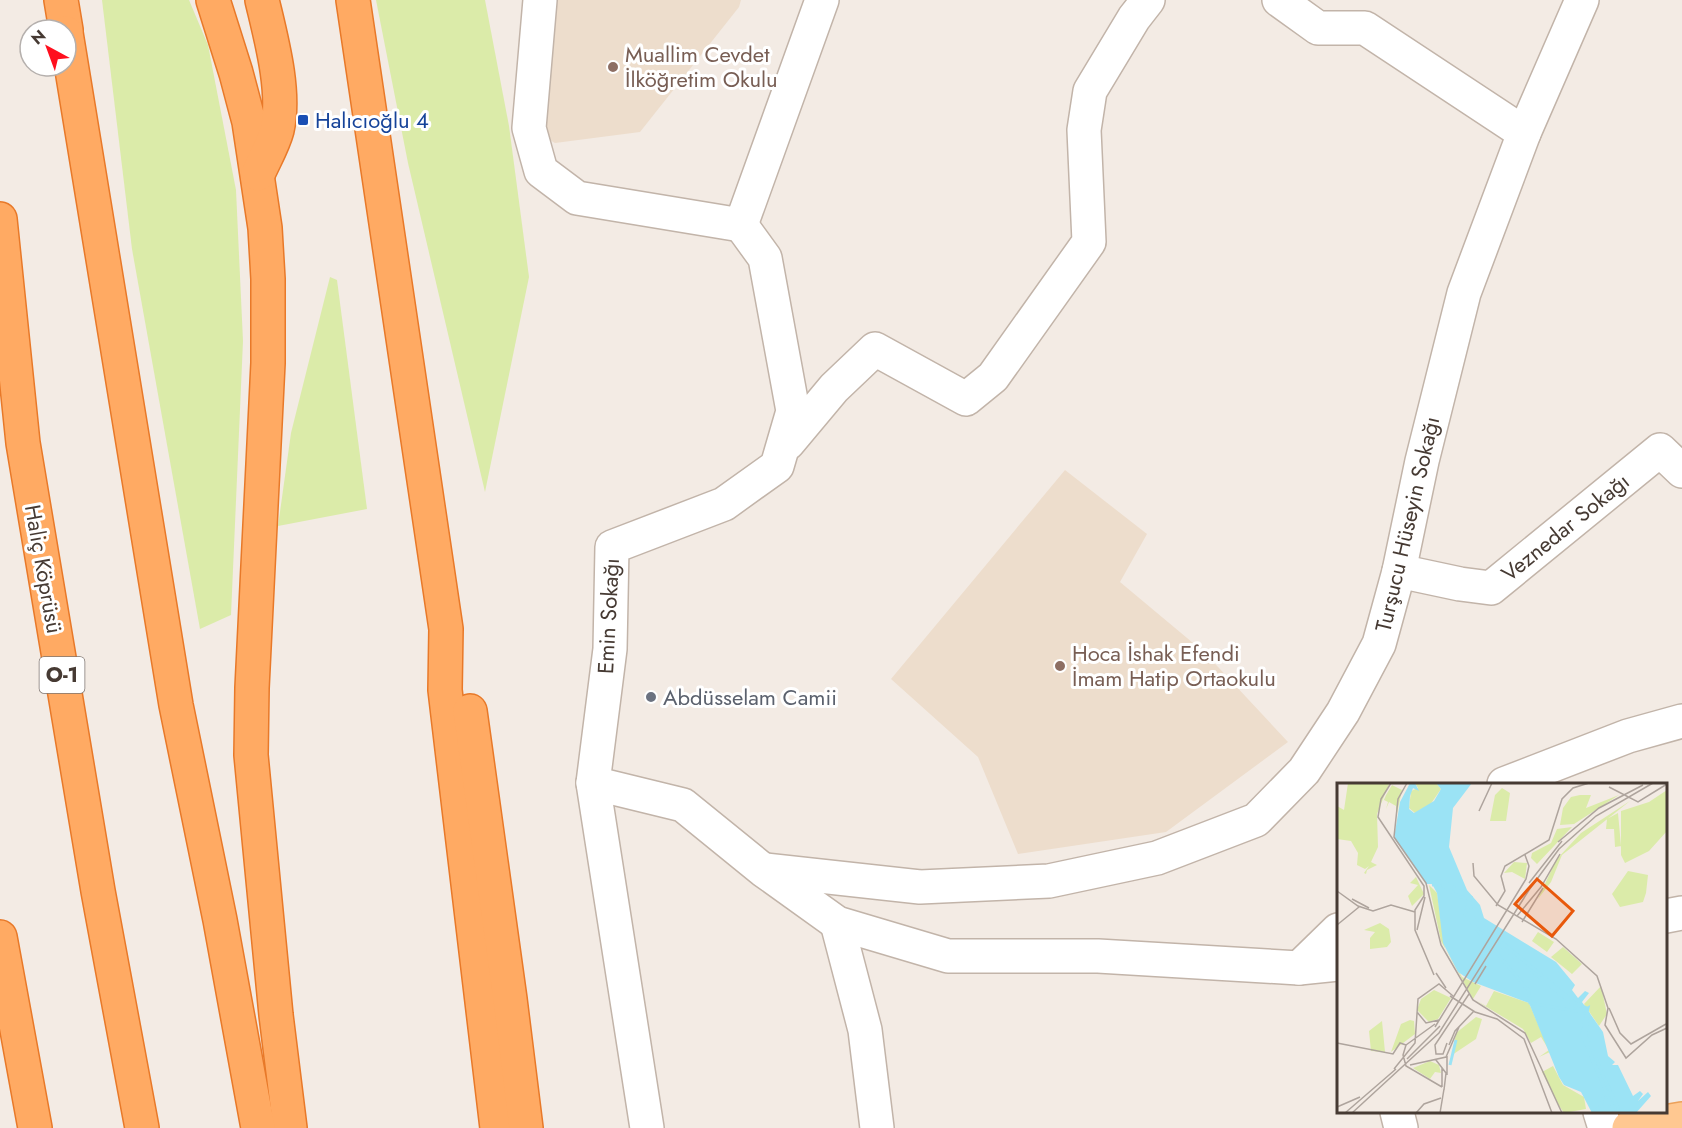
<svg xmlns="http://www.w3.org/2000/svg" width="1682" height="1128" font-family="Jost,sans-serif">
	<rect width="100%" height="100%" fill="#f3ebe4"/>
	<!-- education -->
	<g fill="#edddcc">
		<polygon points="540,0 741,0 739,7 640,132 555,143 529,128"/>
		<polygon points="1065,470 1147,534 1120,582 1205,653 1288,742 1166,832 1018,854 978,757 891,679"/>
	</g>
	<!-- green -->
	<g fill="#dbeba9">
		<polygon points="102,0 189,0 208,45 236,190 243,341 231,615 200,629 132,249"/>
		<polygon points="376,0 485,0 509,126 529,277 485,492 408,163"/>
		<polygon points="330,277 337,280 367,509 278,526 291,433"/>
	</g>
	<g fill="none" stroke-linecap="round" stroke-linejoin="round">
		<defs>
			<g id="minor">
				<polyline points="540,0 529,128 541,171 577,198 741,225"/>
				<polyline points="1279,0 1318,28 1365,28 1524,133"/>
				<polyline points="741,225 765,258 793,411 777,466 724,504 612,547 610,649 593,783 683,805 763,870 837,923 948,956 1098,956 1299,968 1338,964"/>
				<polyline points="741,225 822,0"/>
				<polyline points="788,443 834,388 875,349 966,399 993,377 1089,242 1084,130 1090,91 1134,18 1148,0"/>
				<polyline points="1399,571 1460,584 1491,588 1660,450 1682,471"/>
				<polyline points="593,783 647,1128"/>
				<polyline points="1504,784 1628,736 1682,721"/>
				<polyline points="765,870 920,887 1049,881 1157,858 1256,820 1304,771 1343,712 1379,644 1399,571 1422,461 1464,293 1524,133 1582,0"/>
				<polyline points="1666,916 1682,913"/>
				<polyline points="837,923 865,1030 877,1128"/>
				<polyline points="1299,968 1338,930"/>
				<polyline points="1397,1112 1401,1128"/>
				<polyline points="1600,1112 1605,1128"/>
			</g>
			<polyline id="major" points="1629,1128 1682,1119"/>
			<g id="highway">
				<polyline points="61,0 66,30"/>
				<polyline points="213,0 236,73 249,122 265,228 268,279 268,363 252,688 251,755 276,1015 290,1128"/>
				<polyline points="353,0 446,629 445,690 497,1128"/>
				<polyline points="66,33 176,705 220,920 258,1128"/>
				<path d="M258 174C264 160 273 145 277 130 286 92 271 38 262 0"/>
				<polyline points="0,219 23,443 98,891 142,1128"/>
				<polyline points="470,711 510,999 526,1128"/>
				<polyline points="0,937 35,1128"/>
			</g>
		</defs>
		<!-- minor casing -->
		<use href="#minor" stroke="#c2b4a9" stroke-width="36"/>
		<!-- major casing -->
		<use href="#major" stroke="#eca059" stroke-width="36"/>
		<!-- highway casing -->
		<use href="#highway" stroke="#e87929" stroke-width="36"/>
		<!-- minor -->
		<use href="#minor" stroke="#fff" stroke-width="33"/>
		<!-- major -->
		<use href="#major" stroke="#ffc891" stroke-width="33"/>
		<!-- highway -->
		<use href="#highway" stroke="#ffaa63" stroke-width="33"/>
	</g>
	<!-- markers -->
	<g fill="#8d6e63" stroke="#fff" stroke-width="2">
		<circle cx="613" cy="67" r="6"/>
		<circle cx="1060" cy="666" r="6"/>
	</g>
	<rect fill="#1a4fb4" stroke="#fff" stroke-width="2" x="297" y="114" width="12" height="12" rx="3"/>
	<circle fill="#6b7280" stroke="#fff" stroke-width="2" cx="651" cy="697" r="6"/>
	<g text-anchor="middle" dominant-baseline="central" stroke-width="6" stroke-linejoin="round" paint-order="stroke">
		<!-- shield labels -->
		<rect fill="#fff" stroke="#7e7570" stroke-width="1.5" x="39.5" y="657" width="45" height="36" rx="4.5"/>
		<g font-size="21" font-weight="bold" fill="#463a33">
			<text x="62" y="675">O-1</text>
		</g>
		<!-- education labels -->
		<g font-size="22" fill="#785e54" stroke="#fff" text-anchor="start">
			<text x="625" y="54">Muallim Cevdet<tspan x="625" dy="25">İlköğretim Okulu</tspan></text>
			<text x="1072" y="653">Hoca İshak Efendi<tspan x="1072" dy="25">İmam Hatip Ortaokulu</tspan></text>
		</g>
		<!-- transit labels -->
		<g font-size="22" fill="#164399" stroke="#fff" text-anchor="start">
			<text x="315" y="120">Halıcıoğlu 4</text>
		</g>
		<!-- street labels -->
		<g font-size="22" fill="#463a33" stroke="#fff">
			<text transform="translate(1407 524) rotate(-77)">Turşucu Hüseyin Sokağı</text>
			<text transform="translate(1565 527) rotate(-39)">Veznedar Sokağı</text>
			<text transform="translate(44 569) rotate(80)">Haliç Köprüsü</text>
			<text transform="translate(608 616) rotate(-87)">Emin Sokağı</text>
		</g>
		<!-- worship labels -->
		<g font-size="22" fill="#5b616d" stroke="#fff" text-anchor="start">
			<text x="663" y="697">Abdüsselam Camii</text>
		</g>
	</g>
	<!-- overview -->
	<g transform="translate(1337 783)">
		<rect width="330" height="330" fill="#f3ebe4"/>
		<path d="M11 0 52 1 40 31 41 64 34 79 40 82 30 87 29 91 27 90 32 83 28 86 20 82 21 70 14 58 0 56V23L7 27ZM78 0H99L104 6 93 22 78 30 72 25 74 8 81 5ZM55 2 65 7 59 35V23L52 19 49 26 51 19 47 17 44 24 49 12ZM165 5 173 10 169 38H153L158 12ZM330 7V48L312 68 288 80 284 72V28L312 19ZM243 12H254L249 25 282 12 237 41 223 42 226 25 234 14ZM293 18 225 72 214 99 201 116 219 77 244 50ZM281 30 284 63 278 64 277 46H269L270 36ZM235 44 200 81 194 75 195 70 214 60 220 46ZM177 79 190 80 188 96 175 89 167 90ZM291 88 311 92 309 110 306 119 283 124 275 111ZM79 94 87 111 75 123 71 113 81 102 73 100ZM92 102 100 110 108 165 125 194 144 203 136 216 104 158ZM43 140 52 146 54 159 50 164 33 166V155L38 149 27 147ZM201 149 217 159 210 169 195 158ZM226 164 245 181 235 191 214 174ZM264 203 270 231 262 243 247 221ZM97 207 114 215 101 236 92 239 80 227 84 216ZM157 208 192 220 213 269 202 274 212 267 204 254 194 260 186 246 138 217 149 223ZM139 234 145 236 139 256 115 272 119 250ZM73 237 77 238 78 251 54 269 64 241ZM45 238 48 269 34 268 32 248ZM93 278 102 282 104 290 98 289 93 296 76 285ZM216 283 226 302 247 314 249 326 227 330 221 321 205 289Z" fill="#dbeba9"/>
		<path d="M73 0H78L82 8 76 5 73 13 72 26 77 30 97 18 104 6 99 0H135L116 25 112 64 130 107 143 122 147 135 219 179 238 202 235 207 241 215 248 208 252 210 245 219 266 249 271 273 278 279 275 282H281L296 313 303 308 306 311 301 318 311 309 314 313 299 330H255L244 309 227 302 222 294 192 220 136 199 121 189 106 160 100 110 95 101H89L57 55 63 19Z" fill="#9be3f5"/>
		<path fill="none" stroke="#9be3f5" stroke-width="3" d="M98 99 106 98 131 113M95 102 104 100 134 114 128 131 148 157M105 102 122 114 132 115M133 116 130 125 134 136 152 153M133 120 136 136 154 150M155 156 243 227 249 226M162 157 237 219 250 225M157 167 192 208 193 220 244 229 251 225 245 252 268 307 264 323 255 330M251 229 249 253 283 330M249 233 248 258 278 330M113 282 119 257"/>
		<path fill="none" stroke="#aea49d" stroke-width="1.5" d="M54 0 44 16 41 34 87 103V113L78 127V147L97 192M70 0 61 16 57 54 89 100 104 162 136 217 188 250 225 330M272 4 301 19 330 1M142 28 155 0M221 59 262 25 306 2M136 80 137 93 161 122 219 156 260 193 271 225 268 242 289 275 315 252 330 245M192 100 225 58M0 108 21 123 36 128 54 122 78 129M15 116 32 125M159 123 168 108 164 93 168 83 212 57 225 16 236 5 252 0M180 133 204 104 223 71M185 139 206 105M0 142 22 124M80 147 88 114M99 190 109 205M138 201 149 183M113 213 138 229 160 236 187 256 215 330M272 225 283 250 294 261 329 241M80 229 89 240 102 237M98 244 189 96 192 83 188 72M0 260 56 271 63 260 69 262M110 260 106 271H99L98 262 132 211M69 262 66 272 69 283 105 304M69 262 98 241M112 262 118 248 137 228M70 276 103 243M99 277 109 290 107 307M73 282 109 274 122 244M57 286 78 260 81 216 102 201 116 213M110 292V273M105 304V285M0 324 23 314M8 330 59 286M15 330 102 250 192 107 222 66 259 33 316 0M79 330 87 321 104 315M103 330 107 306"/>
		<path fill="#e8590c" fill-opacity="0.15" stroke="#e8590c" stroke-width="3" d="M200 96 236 128 215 153 178 121Z"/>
		<rect width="330" height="330" fill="none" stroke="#463a33" stroke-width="3"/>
	</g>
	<!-- north arrow -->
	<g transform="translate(48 48) rotate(319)"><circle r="28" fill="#ffffff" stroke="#b5b0ad" stroke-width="1.5"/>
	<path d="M0-4.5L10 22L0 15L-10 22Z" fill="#ff0f1e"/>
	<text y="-9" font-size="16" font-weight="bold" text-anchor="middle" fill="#463a33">N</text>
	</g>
</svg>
